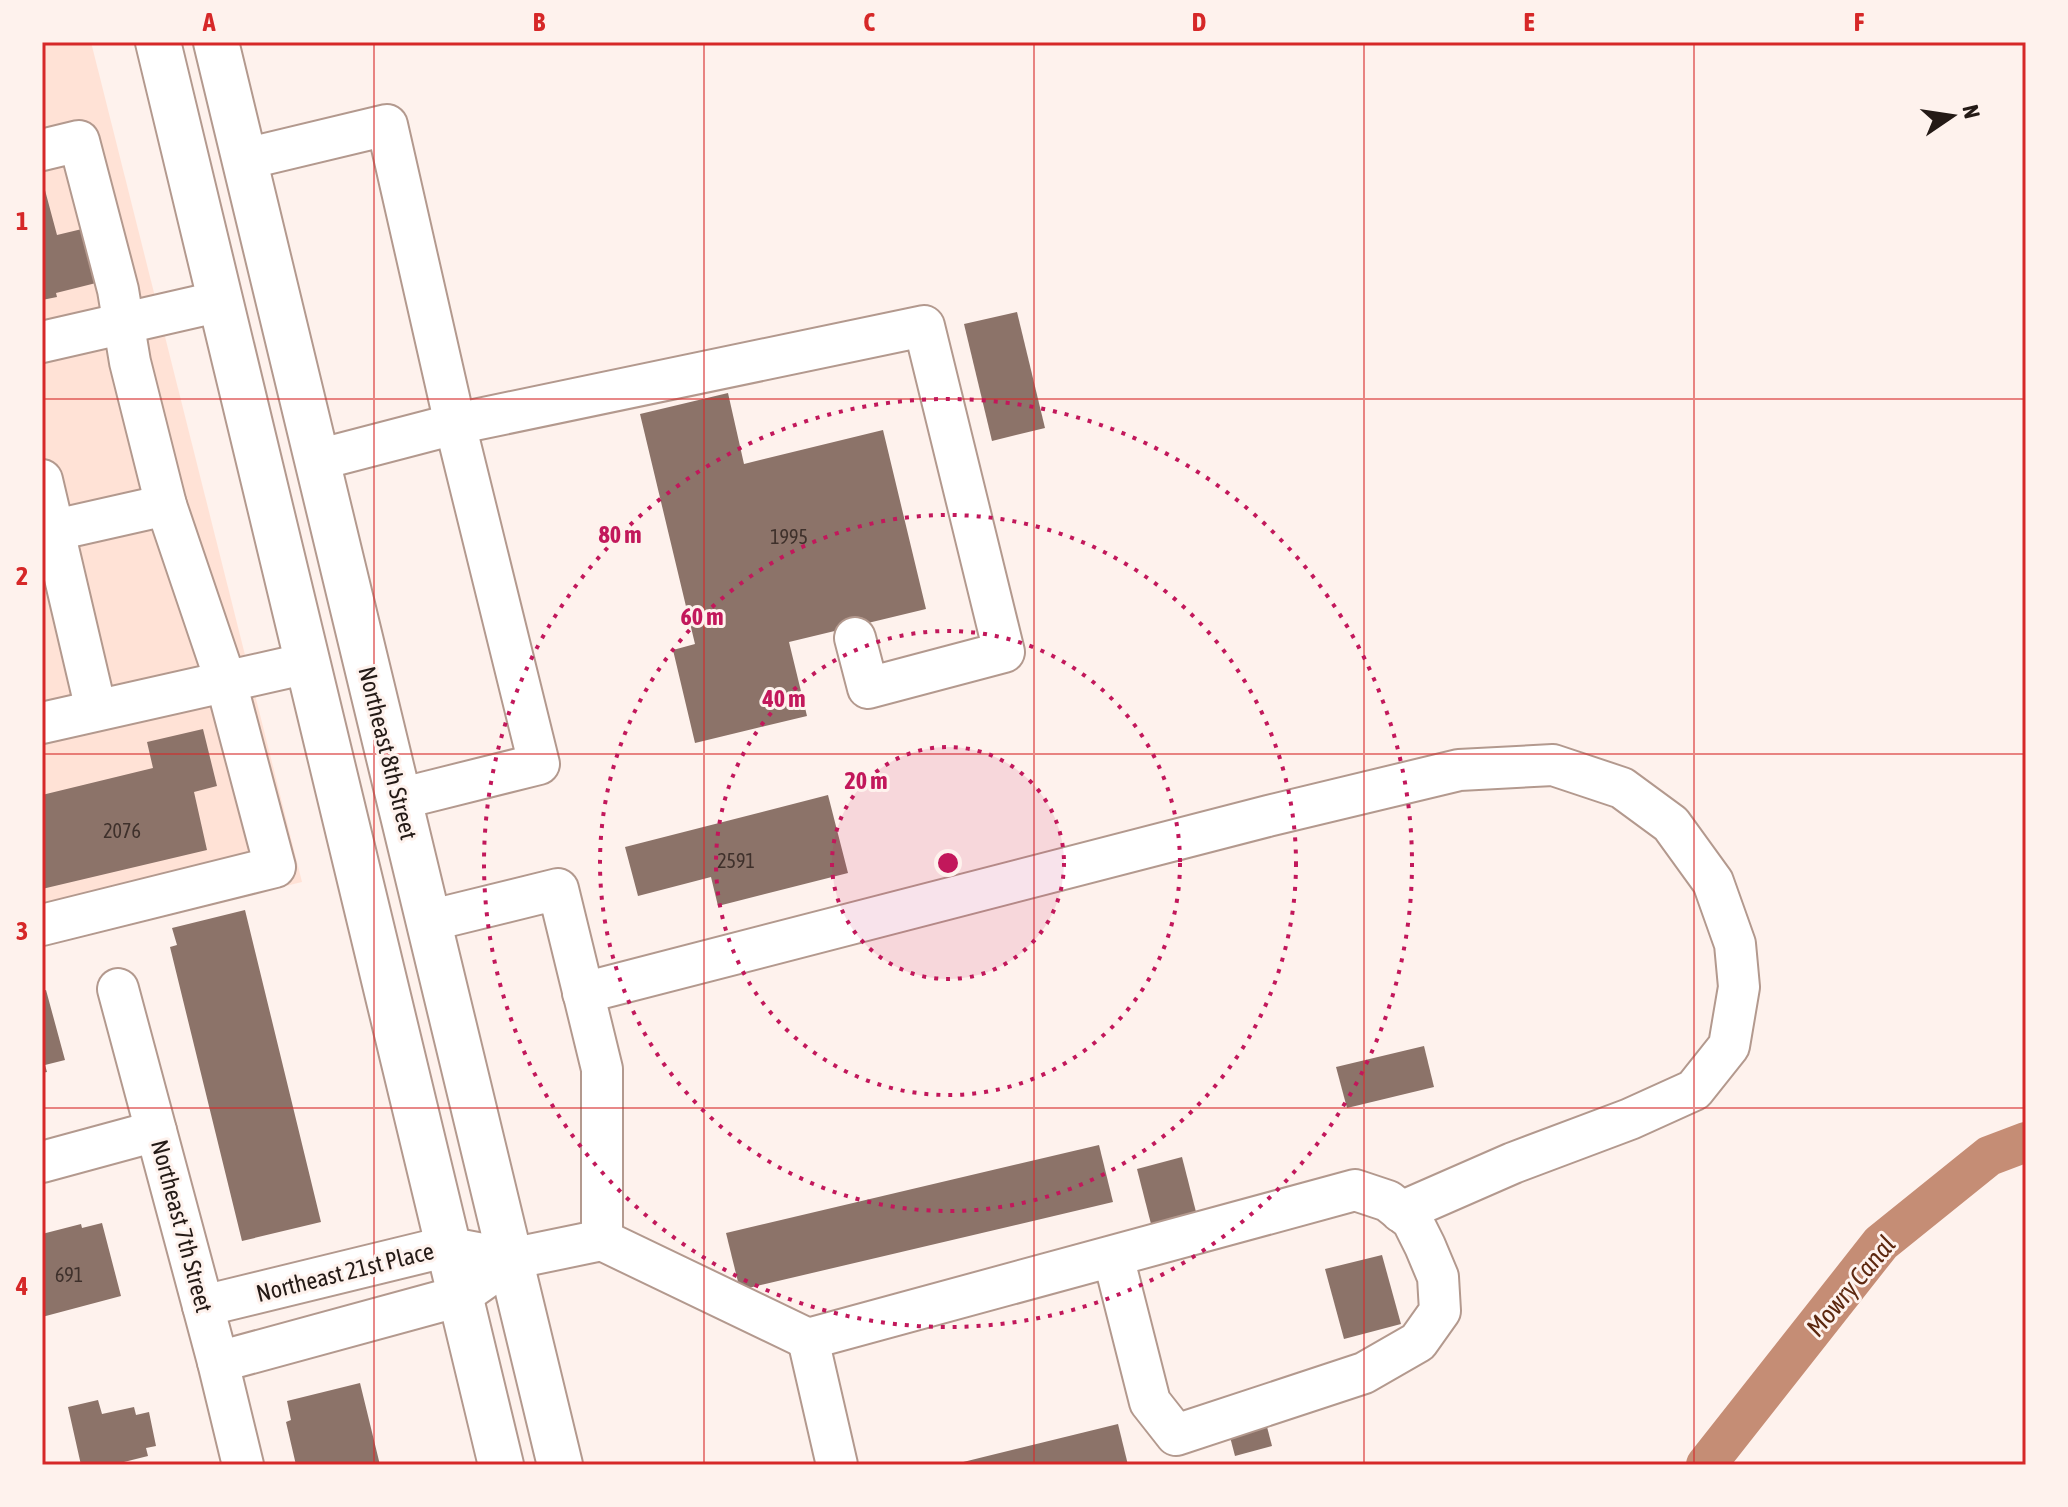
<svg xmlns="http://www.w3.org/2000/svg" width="2068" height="1507" font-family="'Asap Condensed',sans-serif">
	<rect width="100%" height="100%" fill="#fef2ed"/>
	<!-- built -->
	<polygon fill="#ffe2d6" points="42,42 91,42 302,882 42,945"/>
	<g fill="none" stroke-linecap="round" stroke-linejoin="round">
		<!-- canal -->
		<polyline stroke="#c58d75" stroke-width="40" points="1706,1465 1881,1243 1989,1156 2026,1142"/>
	</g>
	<!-- building -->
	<g fill="#8c7369">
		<polygon points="42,179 57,235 82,229 96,283 56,293 57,297 42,300"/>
		<polygon points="1017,312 1045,428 992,441 964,324"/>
		<polygon points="728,393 744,464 883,430 926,609 789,642 807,716 695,743 673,650 695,644 640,414"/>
		<polygon points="203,729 217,786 194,792 207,850 42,889 42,795 153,768 147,742"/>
		<polygon points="828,795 848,873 718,906 711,877 638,896 625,847"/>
		<polygon points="245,910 321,1222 242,1241 170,947 177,945 172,928"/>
		<polygon points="46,990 65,1060 45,1065 47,1072 42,1073 42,991"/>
		<polygon points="1424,1046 1434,1087 1347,1108 1336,1067"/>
		<polygon points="1099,1145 1113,1202 740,1290 726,1233"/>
		<polygon points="1182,1157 1196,1212 1151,1224 1137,1169"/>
		<polygon points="102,1223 121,1296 42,1317 42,1234 81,1224 82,1228"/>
		<polygon points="1382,1255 1401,1324 1344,1339 1325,1269"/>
		<polygon points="360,1383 380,1465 296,1465 286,1422 291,1420 287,1401"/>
		<polygon points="98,1400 102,1414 134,1407 136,1415 149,1412 156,1446 146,1448 148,1456 112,1465 81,1465 68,1407"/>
		<polygon points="1266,1423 1272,1446 1235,1456 1229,1433"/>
		<polygon points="1118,1424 1128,1465 955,1465 955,1464"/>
	</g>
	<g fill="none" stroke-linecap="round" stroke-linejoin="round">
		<defs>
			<g id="minor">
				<polyline points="42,150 79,141 118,290 130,362 166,505 226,682 275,867 42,925"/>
				<polyline points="245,159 387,125 455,424 539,764 399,799"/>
				<polyline points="42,342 221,301"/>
				<polyline points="317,460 455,424 924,326 1004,652 868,688 855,638"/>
				<polyline points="42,480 96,710"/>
				<polyline points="42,533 166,505"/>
				<polyline points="42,723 308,663"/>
				<polyline points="428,921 558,889 602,1069 602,1240"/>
				<polyline points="118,989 218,1362 243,1465"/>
				<polyline points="583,993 1268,816 1459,770 1553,765 1622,788 1671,824 1713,882 1735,944 1739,987 1729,1046 1694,1090 1630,1119 1513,1163 1401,1212"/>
				<polyline points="42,1162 156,1131"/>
				<polyline points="203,1306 445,1247 510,1259 602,1240 808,1339 1355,1190 1388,1201 1412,1220 1425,1246 1438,1277 1440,1311 1418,1342 1364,1373 1176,1435 1150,1402 1113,1256"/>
				<polyline points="808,1339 837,1465"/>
				<polyline points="218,1362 460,1296 487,1277"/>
			</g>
			<g id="major">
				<polyline points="158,42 501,1465"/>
				<polyline points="216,42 560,1465"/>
			</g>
		</defs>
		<!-- minor casing -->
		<use href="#minor" stroke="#b3998e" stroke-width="44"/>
		<!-- major casing -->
		<use href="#major" stroke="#b3998e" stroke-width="48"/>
		<!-- minor -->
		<use href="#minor" stroke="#fff" stroke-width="40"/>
		<!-- major -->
		<use href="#major" stroke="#fff" stroke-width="44"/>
	</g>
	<!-- grid -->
	<path fill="none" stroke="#d62828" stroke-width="2" stroke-opacity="0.55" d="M374 42V1465M704 42V1465M1034 42V1465M1364 42V1465M1694 42V1465M42 399H2026M42 754H2026M42 1108H2026"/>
	<!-- distance rings -->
	<circle cx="948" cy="863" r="116" fill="#c2185b" fill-opacity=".12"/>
	<g fill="none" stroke="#c2185b" stroke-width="4" stroke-dasharray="4 8">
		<circle cx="948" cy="863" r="116"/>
		<circle cx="948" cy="863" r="232"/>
		<circle cx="948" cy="863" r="348"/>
		<circle cx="948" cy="863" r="464"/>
	</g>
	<g text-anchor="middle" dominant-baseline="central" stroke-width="6" stroke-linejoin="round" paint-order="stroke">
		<!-- number labels -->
		<g font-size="20" fill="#3e302b">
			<text x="789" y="536">1995</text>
			<text x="122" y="830">2076</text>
			<text x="736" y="860">2591</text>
			<text x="69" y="1274">691</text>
		</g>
		<!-- street labels -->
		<g font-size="24" fill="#241a16" stroke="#fef2ed">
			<text transform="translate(388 753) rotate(76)">Northeast 8th Street</text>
			<text transform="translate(182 1226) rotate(75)">Northeast 7th Street</text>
			<text transform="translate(345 1272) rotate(-14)">Northeast 21st Place</text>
		</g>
		<!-- water labels -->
		<g font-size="26" font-style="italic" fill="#5d280f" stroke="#fef2ed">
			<text transform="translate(1851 1286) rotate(-50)">Mowry Canal</text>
		</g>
	</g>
	<circle cx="948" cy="863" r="12" fill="#c2185b" stroke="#fef2ed" stroke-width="4"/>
	<g font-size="24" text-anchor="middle" font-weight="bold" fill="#c2185b" stroke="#fef2ed" stroke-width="6" stroke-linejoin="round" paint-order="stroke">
		<text x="620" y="543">80 m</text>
		<text x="702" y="625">60 m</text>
		<text x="784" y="707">40 m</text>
		<text x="866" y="789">20 m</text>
	</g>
	<!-- border -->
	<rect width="2068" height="1507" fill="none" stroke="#fef2ed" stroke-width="88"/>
	<!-- north arrow -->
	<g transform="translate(1952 116) rotate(77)" stroke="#fef2ed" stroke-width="6" paint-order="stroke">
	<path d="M0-6L14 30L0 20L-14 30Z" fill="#241a16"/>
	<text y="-12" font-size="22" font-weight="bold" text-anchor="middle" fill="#241a16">N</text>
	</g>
	<rect x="44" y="44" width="1980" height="1419" fill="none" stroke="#d62828" stroke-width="3"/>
	<g font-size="26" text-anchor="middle" font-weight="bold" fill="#d62828">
		<text x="209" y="31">A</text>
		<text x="539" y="31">B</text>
		<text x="869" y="31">C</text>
		<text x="1199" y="31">D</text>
		<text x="1529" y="31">E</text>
		<text x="1859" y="31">F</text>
		<text x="22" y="230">1</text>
		<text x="22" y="585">2</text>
		<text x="22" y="940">3</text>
		<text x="22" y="1295">4</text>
	</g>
</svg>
